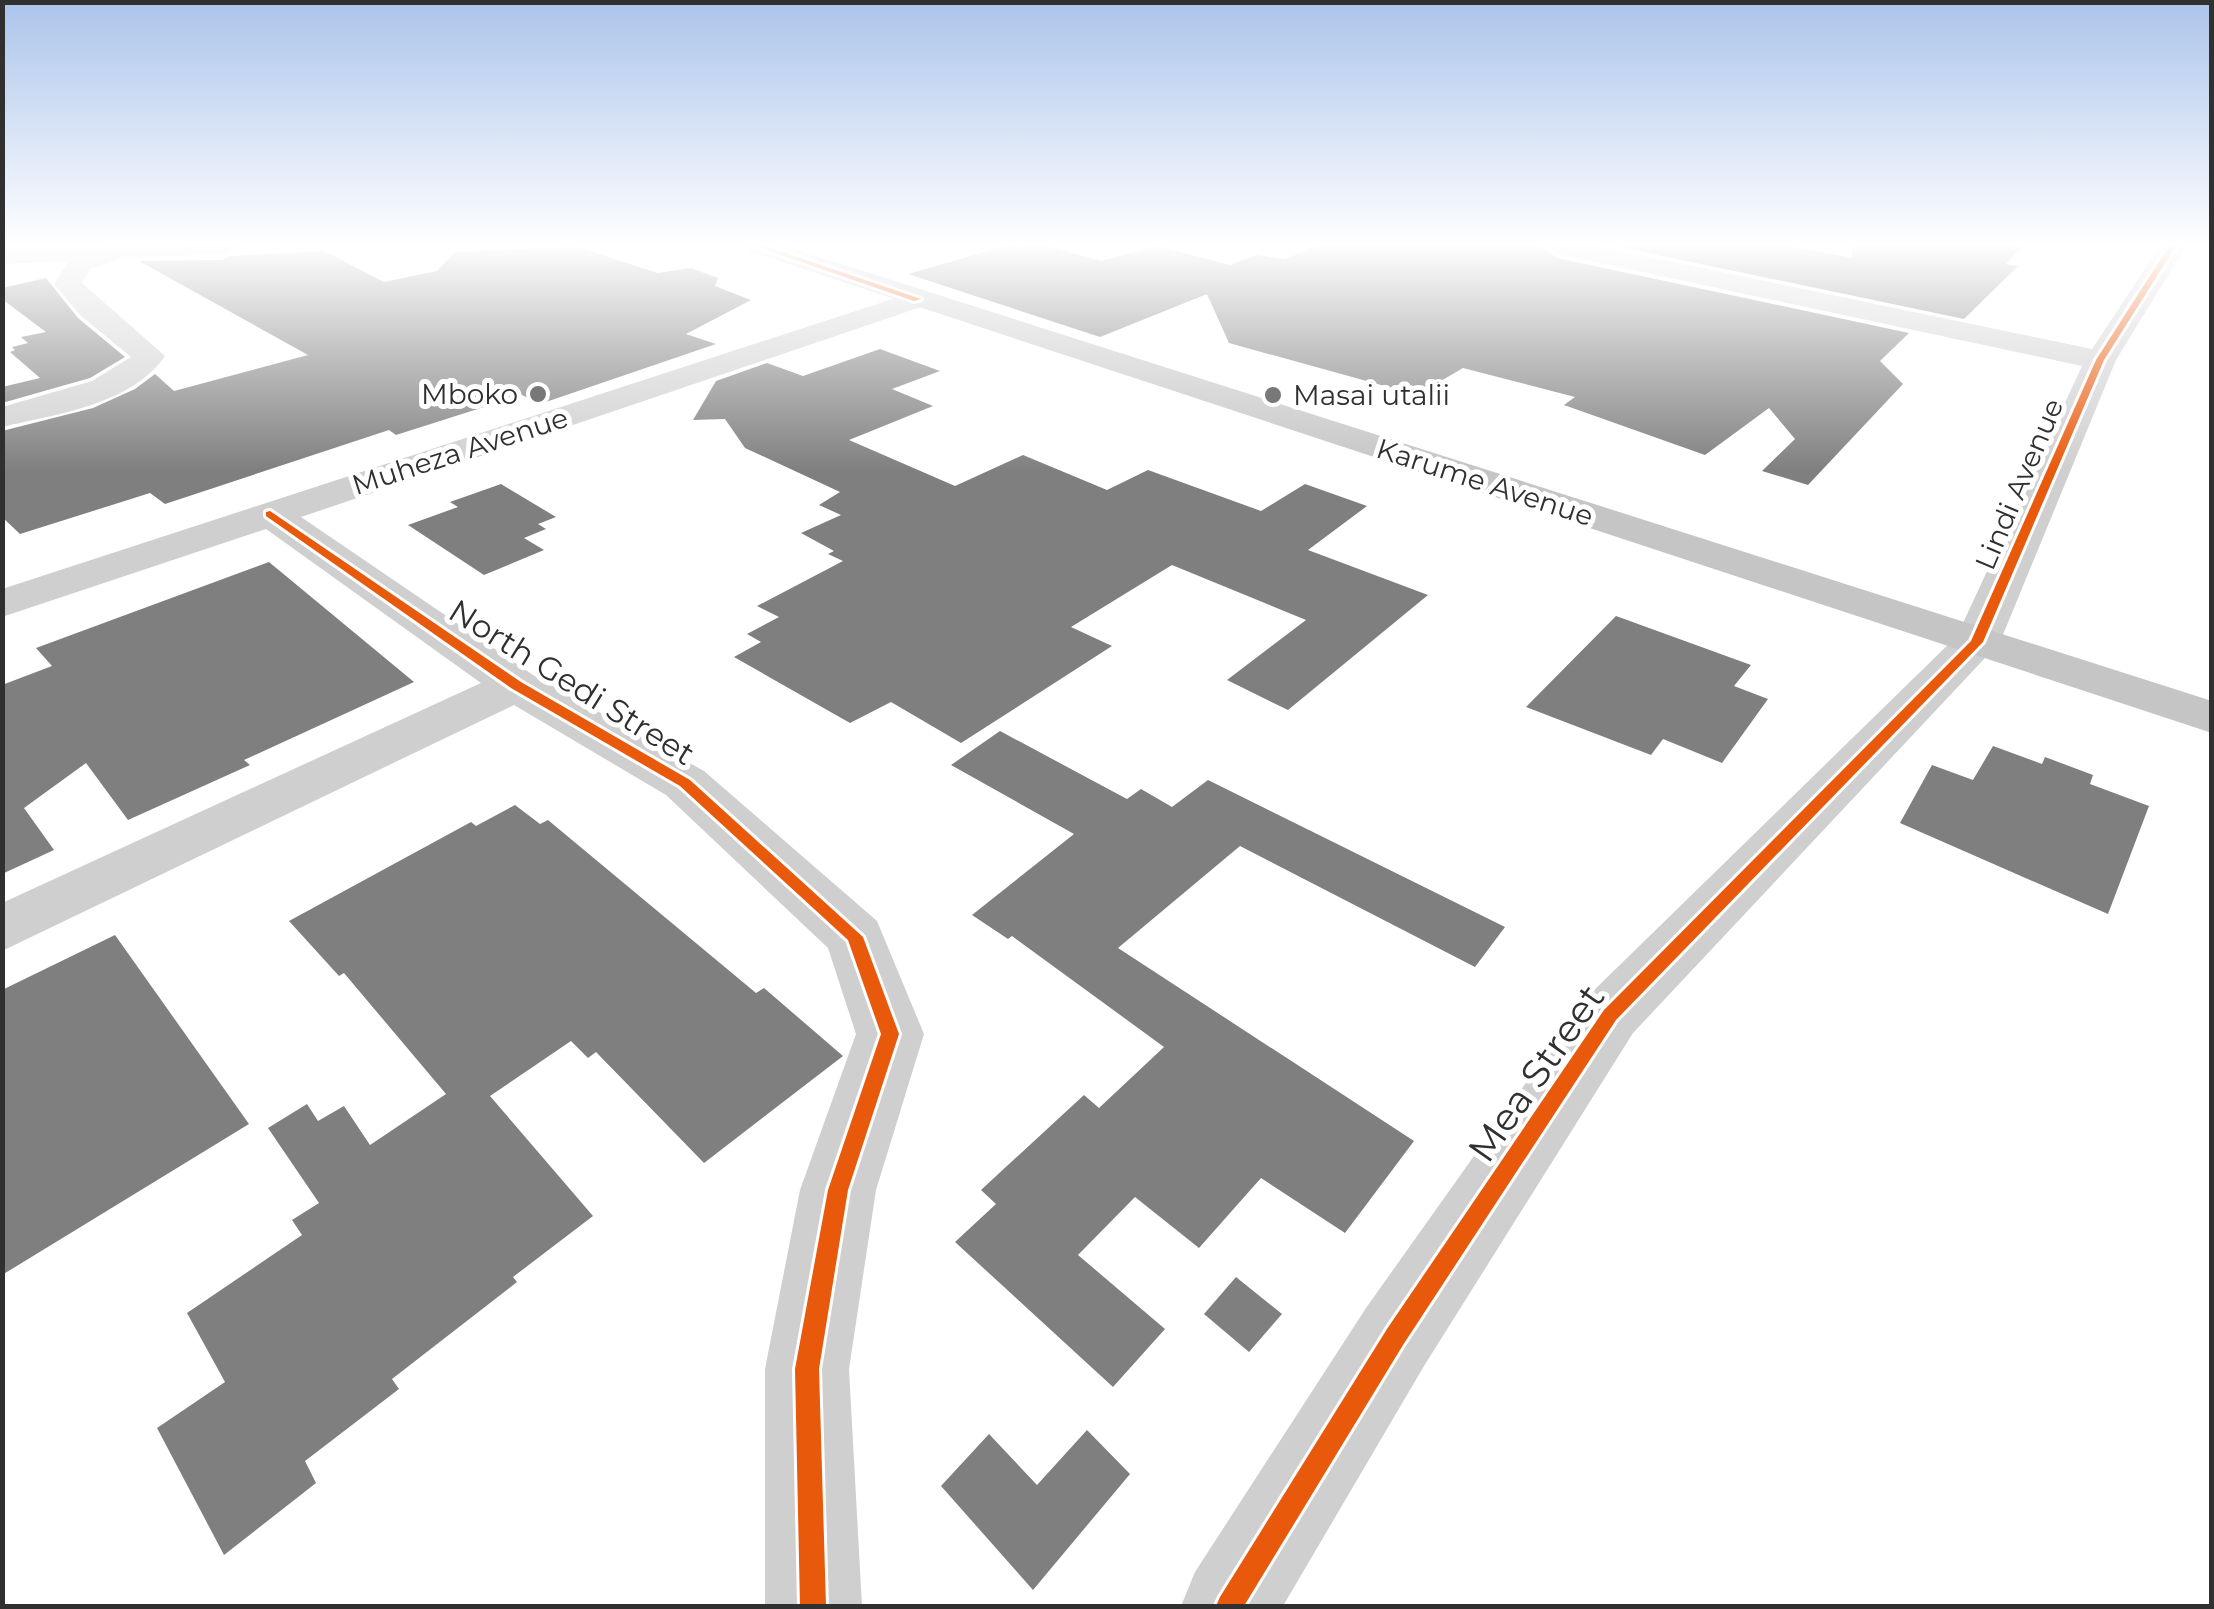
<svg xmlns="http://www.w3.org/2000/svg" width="2214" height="1609" font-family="Montserrat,sans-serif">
	<rect width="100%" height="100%" fill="#fff"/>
	<!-- building -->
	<g fill="#7f7f7f">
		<polygon points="1005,246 1048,246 1101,261 1158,246 1230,265 1256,255 1285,259 1316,246 1541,246 1557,258 1909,333 1880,361 1903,384 1808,485 1762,471 1795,439 1769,408 1705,455 1564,405 1575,397 1463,368 1417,395 1229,343 1207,294 1100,337 908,274"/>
		<polygon points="1615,246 1789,246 1852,258 1853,246 2022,246 2006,264 2018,266 1964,319"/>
		<polygon points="577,247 658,273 691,268 718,278 715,286 751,300 686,334 716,344 540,404 522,395 396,435 389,430 165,504 150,493 20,534 2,517 2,431 93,408 135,389 155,374 174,391 308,355 139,261 222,260 231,256 324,251 384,282 437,271 455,252"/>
		<polygon points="46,278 78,318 125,357 90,378 2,403 2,387 40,378 10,352 15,350 12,347 28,343 21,337 46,332 2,299 2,288"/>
		<polygon points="880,349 940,371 892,389 933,406 849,440 955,486 1023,455 1107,490 1148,470 1261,511 1305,484 1367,506 1308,550 1428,595 1288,710 1227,680 1306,620 1172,565 1071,627 1112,646 961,743 891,702 850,723 734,657 761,642 747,634 779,617 757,606 843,561 828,554 834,551 801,533 841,515 819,505 840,492 745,448 725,419 693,420 716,381 767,363 803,376"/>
		<polygon points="501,484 556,517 538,524 546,529 524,538 544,550 484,575 408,525 458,507 450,502"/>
		<polygon points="269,562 414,682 244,760 250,765 128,820 86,763 24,808 54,850 2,874 2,685 52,666 36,648"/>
		<polygon points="1616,616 1751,665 1734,686 1768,699 1722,763 1663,739 1651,755 1526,707"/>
		<polygon points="1000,731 1127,799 1141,789 1172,807 1208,780 1505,927 1475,967 1240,846 1118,948 1414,1141 1345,1233 1261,1178 1199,1248 1135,1197 1078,1255 1165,1329 1113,1387 955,1242 996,1204 981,1190 1084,1095 1099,1108 1164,1047 1012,936 1008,939 972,915 1074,834 951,765"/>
		<polygon points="1993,746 2042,764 2045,757 2093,775 2090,784 2149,806 2108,914 1900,823 1932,765 1973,780"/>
		<polygon points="515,805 540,824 548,820 756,993 764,988 843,1056 704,1163 596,1052 588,1058 571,1041 490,1096 593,1216 513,1277 517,1282 392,1379 399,1389 305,1461 316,1483 224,1555 157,1428 225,1382 187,1313 302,1235 292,1220 319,1203 268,1128 307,1104 318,1121 344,1106 370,1145 446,1094 344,973 339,976 289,921 471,822 476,826"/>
		<polygon points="115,935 249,1124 2,1275 2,990"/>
		<polygon points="1236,1277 1282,1314 1249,1352 1204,1314"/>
		<polygon points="1087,1430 1130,1474 1033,1590 941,1486 989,1434 1037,1485"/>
	</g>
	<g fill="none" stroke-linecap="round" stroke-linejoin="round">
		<!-- minor -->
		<g fill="#cfcfcf" fill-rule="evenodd">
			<path d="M239 246 226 254 122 258 90 269 82 283 165 356C131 405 57 414 2 427V407L92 381 131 357 80 315 54 284 69 261 2 264V248Z"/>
			<polygon points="1545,246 1596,246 2092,349 2160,246 2186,246 2116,360 2000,642 1633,1033 1424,1366 1283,1606 1181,1606 1195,1572 1366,1308 1587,997 1957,636 2082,366 1558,254"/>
			<polygon points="917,291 927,293 931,299 927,305 301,517 533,675 704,771 877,921 924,1034 876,1190 849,1369 862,1606 765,1606 765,1369 800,1190 856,1034 828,948 666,795 514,705 2,951 2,903 481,683 266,529 2,617 2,589"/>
		</g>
		<!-- major -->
		<polygon fill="#c5c5c5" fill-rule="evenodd" points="745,246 785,246 2212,701 2212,733 749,251"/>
		<defs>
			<g id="cycleway">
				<polygon points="755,246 765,246 921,299 914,301"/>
				<polygon points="2169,246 2176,246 2104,360 1983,642 1616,1020 1403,1345 1244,1606 1216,1606 1220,1597 1387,1329 1604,1010 1971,641 2096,360"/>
				<polygon points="270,511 521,682 690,780 863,937 899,1034 848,1190 819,1369 826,1606 800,1606 795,1369 828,1190 881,1034 848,940 680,786 511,688 266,516 266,512"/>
			</g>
		</defs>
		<!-- cycleway casing -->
		<use href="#cycleway" stroke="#fff" stroke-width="6"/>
		<!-- cycleway -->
		<use href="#cycleway" fill="#e8590c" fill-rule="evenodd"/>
	</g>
	<!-- sky -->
	<linearGradient id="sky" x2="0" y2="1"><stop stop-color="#abc4eb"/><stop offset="0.52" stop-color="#fff"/><stop offset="1" stop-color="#fff" stop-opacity="0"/></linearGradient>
	<rect width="2214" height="471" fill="url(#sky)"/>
	<!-- markers -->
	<g fill="#787878" stroke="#fff" stroke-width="4">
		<circle cx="538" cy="394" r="10"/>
		<circle cx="1273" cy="395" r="10"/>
	</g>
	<g text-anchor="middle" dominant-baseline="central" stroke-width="10" stroke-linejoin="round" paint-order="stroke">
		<!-- far-poi labels -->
		<g font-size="28" fill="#303030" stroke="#fff" text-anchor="end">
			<text x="518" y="394">Mboko</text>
			<text x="1293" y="395" text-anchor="start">Masai utalii</text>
		</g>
		<!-- far-street labels -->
		<g font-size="28" fill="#303030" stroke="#fff">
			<text transform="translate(460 451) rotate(-18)">Muheza Avenue</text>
			<text transform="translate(1485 482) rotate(18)">Karume Avenue</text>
			<text transform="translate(2019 484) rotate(-67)">Lindi Avenue</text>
		</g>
		<!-- street labels -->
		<g font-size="32" fill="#303030" stroke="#fff">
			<text transform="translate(572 682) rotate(32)">North Gedi Street</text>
		</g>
		<!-- near-street labels -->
		<g font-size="38" fill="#303030" stroke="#fff">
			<text transform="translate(1536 1073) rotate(-55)">Mea Street</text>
		</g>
	</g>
	<!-- border -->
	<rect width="2214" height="1609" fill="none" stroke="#303030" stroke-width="10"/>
</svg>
